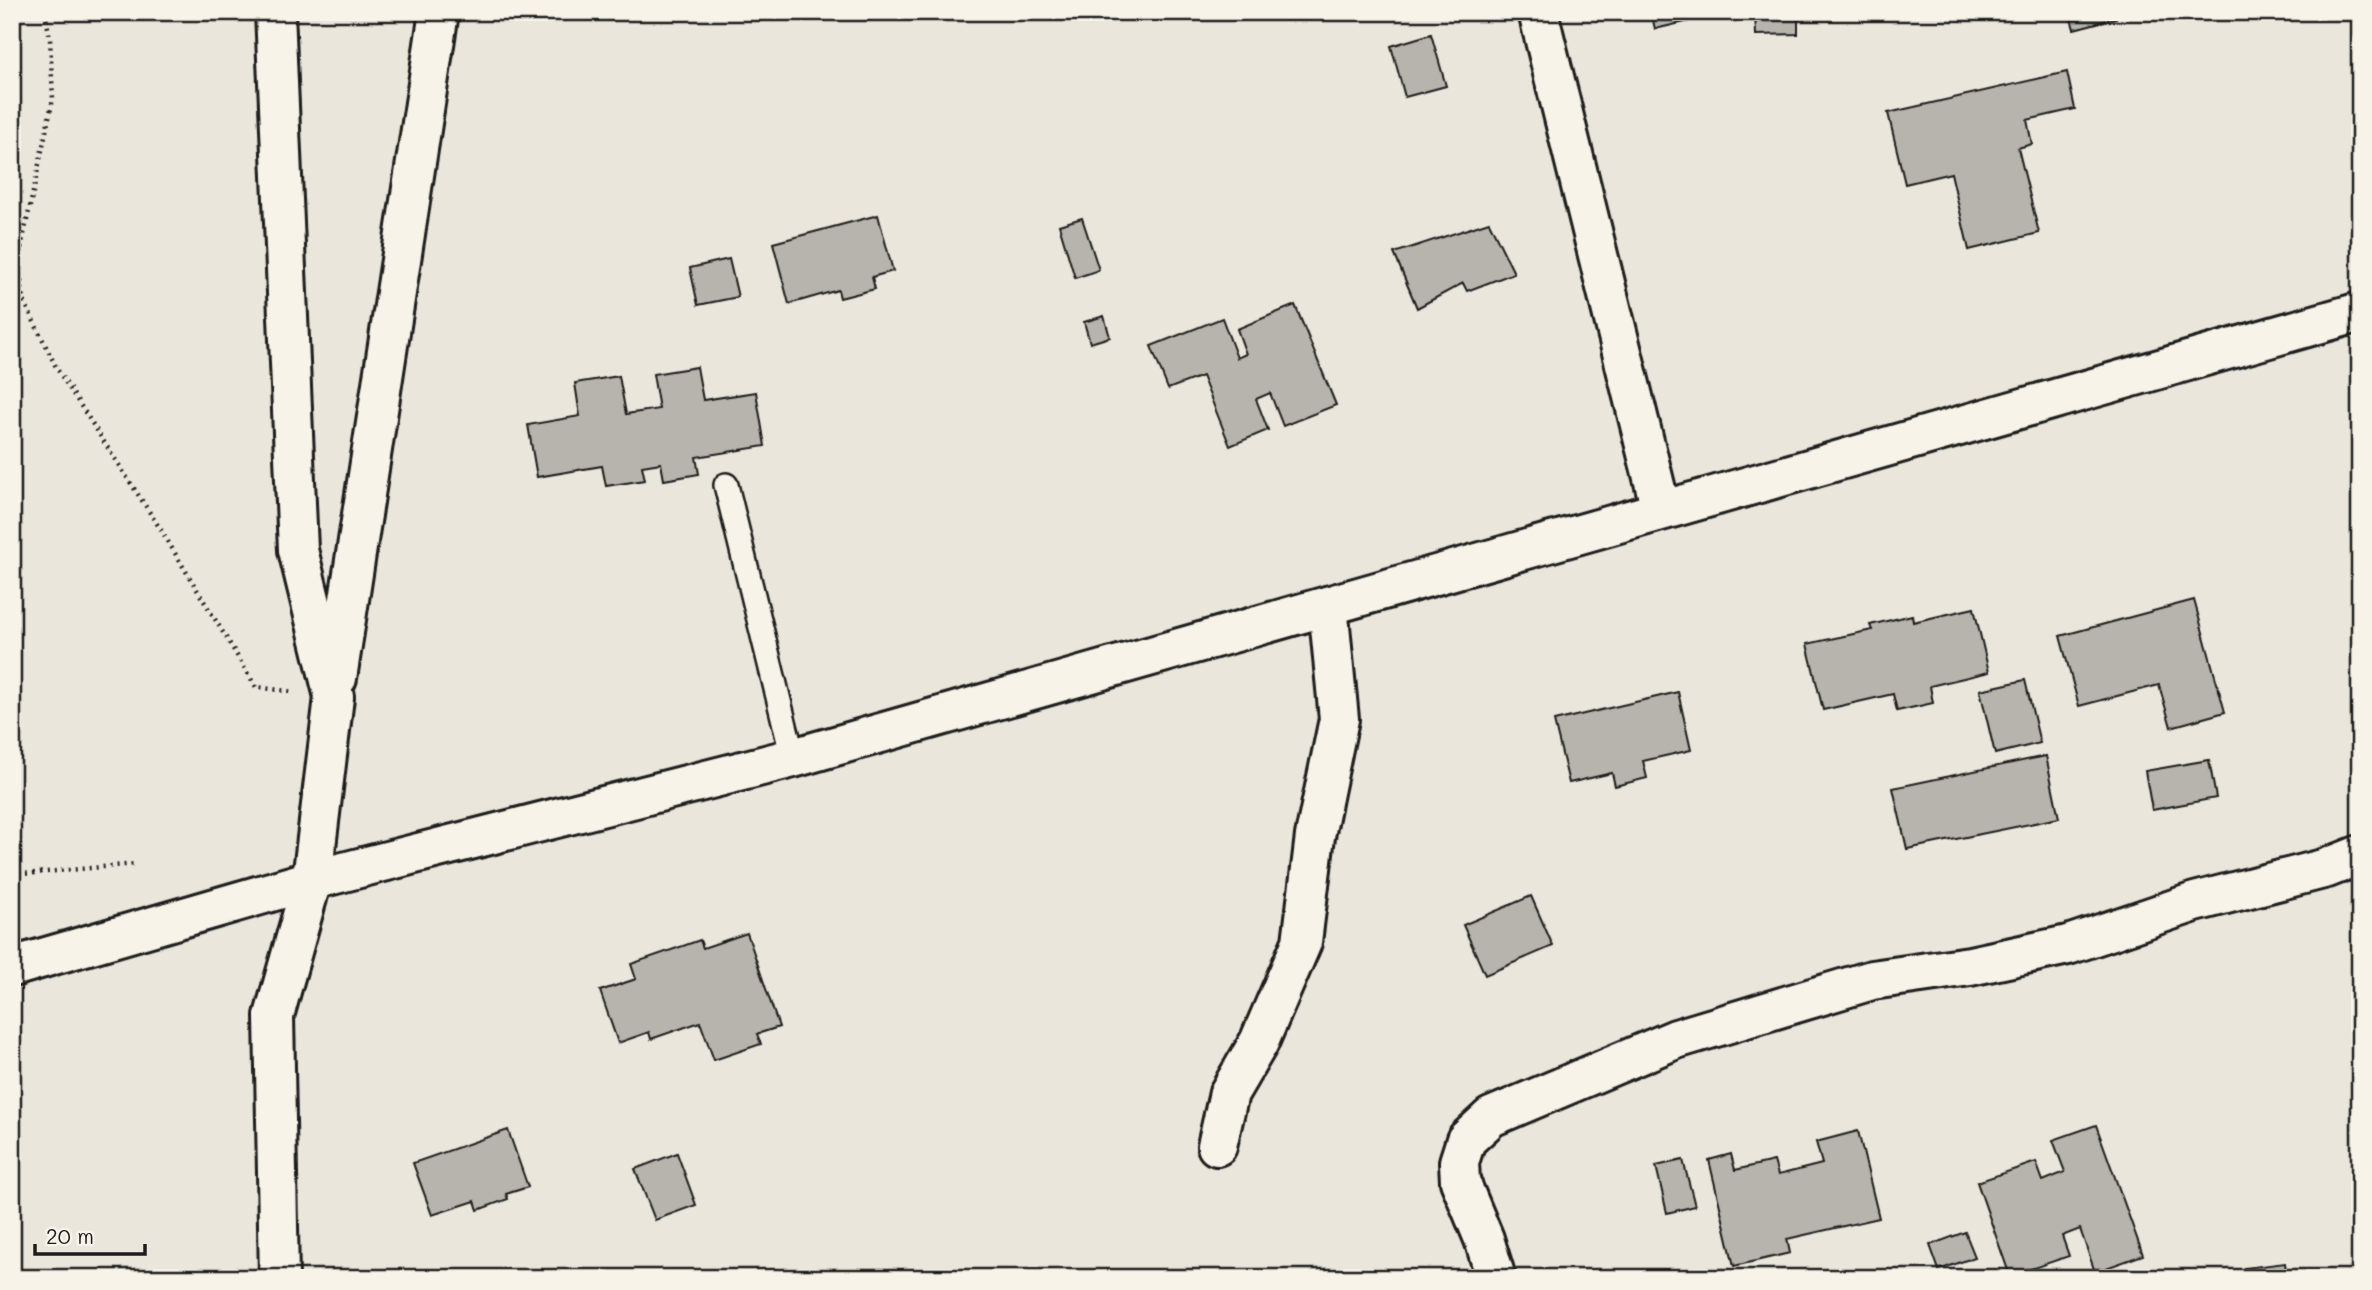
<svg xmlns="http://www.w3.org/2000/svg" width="2372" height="1290" font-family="Mali,sans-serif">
	<rect width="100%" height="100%" fill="#eae6dc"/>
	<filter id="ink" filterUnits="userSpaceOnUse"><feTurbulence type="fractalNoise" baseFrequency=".0143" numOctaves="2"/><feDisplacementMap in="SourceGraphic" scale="14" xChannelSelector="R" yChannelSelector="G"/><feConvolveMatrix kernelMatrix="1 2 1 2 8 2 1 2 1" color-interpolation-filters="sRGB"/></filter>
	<g filter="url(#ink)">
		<!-- building -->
		<g fill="#b6b4ac" stroke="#1c1c1c" stroke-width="2">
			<polygon points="1651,12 1728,12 1655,29"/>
			<polygon points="1755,12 1798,12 1798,34 1756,35"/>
			<polygon points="2069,12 2115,12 2116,18 2074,29"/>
			<polygon points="1431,34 1446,86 1405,97 1391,46"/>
			<polygon points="2067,72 2075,109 2027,120 2032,144 2018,148 2039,233 1969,250 1951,173 1905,184 1888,113"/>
			<polygon points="878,215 893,271 872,277 875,289 840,298 838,290 789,304 773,243"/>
			<polygon points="1082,218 1099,270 1075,278 1059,225"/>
			<polygon points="1489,222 1514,273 1467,291 1463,283 1417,308 1394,253"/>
			<polygon points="729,259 738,297 698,305 690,268"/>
			<polygon points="1295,305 1336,405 1283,426 1270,393 1256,399 1268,430 1230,446 1202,376 1168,389 1151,346 1222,318 1237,358 1246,354 1237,329"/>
			<polygon points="1104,316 1110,337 1090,343 1084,322"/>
			<polygon points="697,367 703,400 756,392 765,446 696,457 699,474 664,480 661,463 642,466 645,480 606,486 602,466 537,477 528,425 580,416 575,383 619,376 626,414 659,409 653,374"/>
			<polygon points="2194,600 2225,712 2171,727 2159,685 2079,706 2060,636"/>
			<polygon points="1974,608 1989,672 1930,686 1933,703 1897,711 1893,694 1823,710 1807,644 1872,630 1870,625 1912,615 1913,622"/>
			<polygon points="2025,680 2040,743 1995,754 1980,690"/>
			<polygon points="1678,692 1691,750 1643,761 1647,778 1615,786 1612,773 1569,783 1554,721"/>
			<polygon points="2360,704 2360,727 2352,707"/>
			<polygon points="2046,756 2059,818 1907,849 1893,788"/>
			<polygon points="2209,760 2216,798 2152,810 2145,771"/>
			<polygon points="1531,896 1553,946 1485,975 1463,925"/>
			<polygon points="747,933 779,1027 757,1034 761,1044 714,1060 700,1022 651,1039 649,1032 618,1043 600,991 636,979 631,964 700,940 703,948"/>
			<polygon points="2096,1125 2143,1255 2095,1272 2080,1229 2062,1236 2069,1256 2010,1276 1977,1182 2036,1162 2043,1181 2065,1172 2053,1140"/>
			<polygon points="508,1130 528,1187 506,1194 508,1199 478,1210 475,1201 432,1215 413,1163"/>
			<polygon points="1858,1131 1879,1218 1787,1239 1790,1253 1734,1266 1709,1160 1731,1154 1735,1170 1774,1161 1778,1175 1822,1164 1816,1142"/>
			<polygon points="677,1153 696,1205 655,1220 635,1169"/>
			<polygon points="1683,1160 1695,1206 1667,1213 1656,1166"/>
			<polygon points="1965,1232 1975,1257 1939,1270 1930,1245"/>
			<polygon points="2285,1263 2287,1278 2245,1278 2244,1268"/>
		</g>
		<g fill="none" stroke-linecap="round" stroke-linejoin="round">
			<defs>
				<polyline id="lane" points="726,485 793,758"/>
				<g id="street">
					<polyline points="275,12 298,550 334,697 312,880 274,1016 279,1278"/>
					<polyline points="1538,12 1661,510"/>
					<polyline points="337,678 439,12"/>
					<polyline points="1217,1146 1229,1093 1259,1042 1302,942 1315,836 1339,719 1328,606"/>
					<polyline points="1496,1278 1484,1239 1460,1181 1459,1162 1466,1140 1491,1117 1676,1039 1872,980 1970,966 2068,945 2195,902 2327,868 2360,855"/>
				</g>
				<polyline id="secondary" points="12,967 312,880 793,758 2360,312"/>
			</defs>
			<!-- lane casing -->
			<use href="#lane" stroke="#1c1c1c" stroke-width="28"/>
			<!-- street casing -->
			<use href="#street" stroke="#1c1c1c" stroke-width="44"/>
			<!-- secondary casing -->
			<use href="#secondary" stroke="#1c1c1c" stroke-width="44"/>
			<!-- path -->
			<g stroke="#1c1c1c" stroke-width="4.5" stroke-dasharray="2 5" stroke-linecap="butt">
				<polyline points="45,12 50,38 53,99 18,262 24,301 57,369 161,530 256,687 295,692"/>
				<polyline points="12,875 136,864"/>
			</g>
			<!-- lane -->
			<use href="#lane" stroke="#f7f3e8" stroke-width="23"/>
			<!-- street -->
			<use href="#street" stroke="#f7f3e8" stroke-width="38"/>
			<!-- secondary -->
			<use href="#secondary" stroke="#f7f3e8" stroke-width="38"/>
		</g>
	</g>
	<!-- margin -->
	<rect width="2372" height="1290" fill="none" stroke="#f7f3e8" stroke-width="42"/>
	<rect x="21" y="21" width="2330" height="1248" fill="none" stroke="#1c1c1c" stroke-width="2.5" filter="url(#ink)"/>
	<!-- scale -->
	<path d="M35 1244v10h110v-10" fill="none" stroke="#1c1c1c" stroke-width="3.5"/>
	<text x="46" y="1244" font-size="21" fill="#1c1c1c" stroke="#f7f3e8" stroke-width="5" paint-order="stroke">20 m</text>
</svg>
